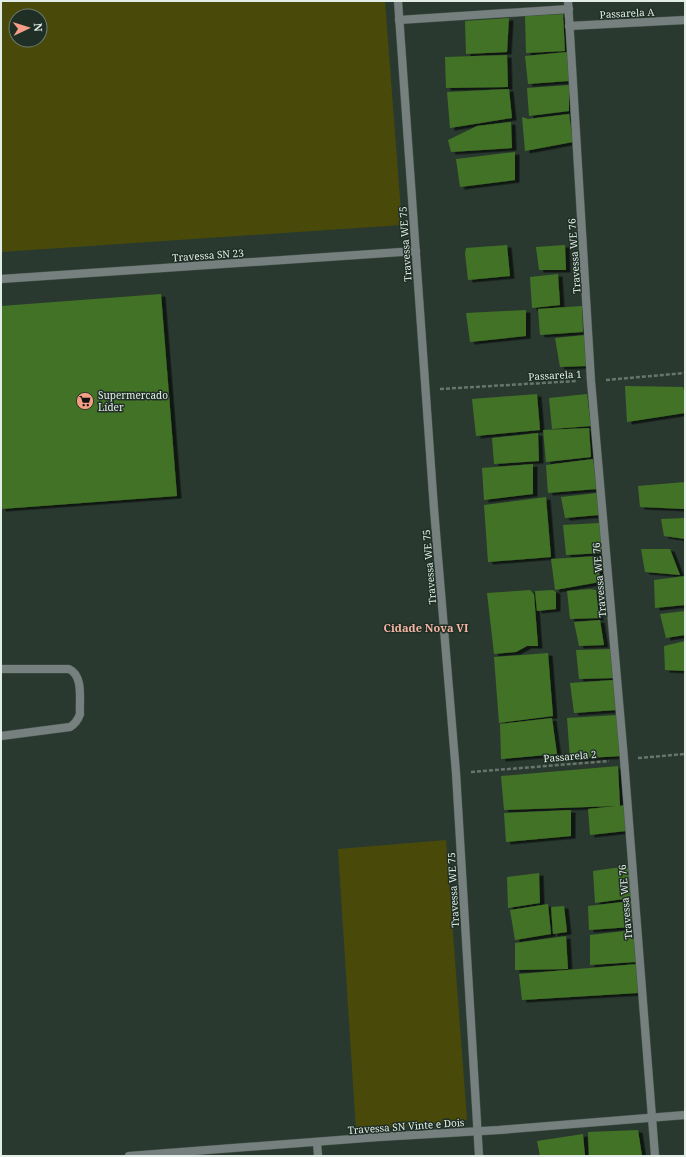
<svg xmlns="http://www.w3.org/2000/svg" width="686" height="1157" font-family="'Noto Serif',serif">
	<defs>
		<filter id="shadow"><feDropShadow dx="4.5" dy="2.5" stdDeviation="0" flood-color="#0009"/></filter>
	</defs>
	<rect width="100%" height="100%" fill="#293930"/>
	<!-- green -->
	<g fill="#494a0a" fill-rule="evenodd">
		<path d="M1 1H385L402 225 1 252ZM16 16H40V40H16Z"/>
		<polygon points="446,840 467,1120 356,1131 338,849"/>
	</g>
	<!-- building -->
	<g fill="#437225" filter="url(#shadow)">
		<polygon points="563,14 565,51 526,53 525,16"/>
		<polygon points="509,18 507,52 466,54 465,21"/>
		<polygon points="567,52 569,81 528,84 525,56"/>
		<polygon points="507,55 508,87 446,88 445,57"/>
		<polygon points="569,85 569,111 529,116 527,88"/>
		<polygon points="509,89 512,118 450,128 447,92"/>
		<polygon points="569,114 573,142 525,151 522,117 528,119"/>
		<polygon points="511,122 512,148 451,152 448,140 477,126"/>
		<polygon points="515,152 515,180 460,187 456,159"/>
		<polygon points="507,245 510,276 468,280 465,253 466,248"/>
		<polygon points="565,245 566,270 539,270 536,247"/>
		<polygon points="558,274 560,305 532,308 530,277"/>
		<polygon points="161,294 177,496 1,509 1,306"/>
		<polygon points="582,306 583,332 540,335 538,309"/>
		<polygon points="526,310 526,336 470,342 466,313"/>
		<polygon points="585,335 587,366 560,367 555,338"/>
		<polygon points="625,386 683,387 685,394 685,413 627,422"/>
		<polygon points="537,394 540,430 476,436 472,399"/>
		<polygon points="587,394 591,426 552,429 549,398"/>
		<polygon points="589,428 591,457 546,462 543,430"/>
		<polygon points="538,433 539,461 494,464 492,438"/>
		<polygon points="593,459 597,489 548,493 546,465"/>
		<polygon points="533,464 533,494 484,500 482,468"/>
		<polygon points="685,482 685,509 640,507 638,486"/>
		<polygon points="597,493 599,515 565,518 561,497"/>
		<polygon points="546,497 551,557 488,562 484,505"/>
		<polygon points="685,518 685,539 664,536 661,519"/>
		<polygon points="599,523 603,553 566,555 563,525"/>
		<polygon points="641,549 670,549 680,575 645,572"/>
		<polygon points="598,556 600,582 555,590 551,559"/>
		<polygon points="685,576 685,605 655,608 654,580"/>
		<polygon points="590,589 596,590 599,618 570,619 567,591"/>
		<polygon points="530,590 534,594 538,646 527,646 516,652 494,654 487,593"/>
		<polygon points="553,590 556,592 556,609 537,611 535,591"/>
		<polygon points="685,611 685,635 666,638 660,614"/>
		<polygon points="600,620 604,645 579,646 574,622"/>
		<polygon points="685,641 685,671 665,670 664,646"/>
		<polygon points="612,649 615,678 579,679 576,650"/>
		<polygon points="548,653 553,716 499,723 494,657"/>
		<polygon points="613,680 617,710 574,713 570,683"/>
		<polygon points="617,715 622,756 570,759 567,718"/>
		<polygon points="552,718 557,754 501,759 500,724"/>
		<polygon points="618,766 620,806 624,805 626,831 590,835 588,809 616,806 504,810 501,776"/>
		<polygon points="571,810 571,836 506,842 504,813"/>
		<polygon points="628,866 631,898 595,903 593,871"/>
		<polygon points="539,873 540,903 508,908 507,877"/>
		<polygon points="631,901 632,927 589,930 588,906"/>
		<polygon points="548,904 551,934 515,940 510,910"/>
		<polygon points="564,906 567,932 553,934 551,907"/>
		<polygon points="633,930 636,962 590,965 590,935"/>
		<polygon points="566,936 568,969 515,970 515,943"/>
		<polygon points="637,964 638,993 522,1000 519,974"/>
		<polygon points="638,1130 642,1156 589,1156 588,1132"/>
		<polygon points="583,1134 585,1156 540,1156 537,1141"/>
	</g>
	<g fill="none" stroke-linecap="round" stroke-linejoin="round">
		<defs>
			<path id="service" d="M1 669H69C84 676 79 700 80 714 78 720 75 724 70 727L1 736"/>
			<g id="minor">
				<polyline points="568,1 591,381 624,759 655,1156"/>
				<polyline points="399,20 569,9"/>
				<polyline points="569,26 685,20"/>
				<polyline points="317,1142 318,1156"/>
			</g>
			<g id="tertiary">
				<polyline points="398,1 434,509 456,773 479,1156"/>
				<polyline points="1,279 416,251"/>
				<polyline points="129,1156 379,1137 499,1130 685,1115"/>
			</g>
		</defs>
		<!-- service casing -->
		<use href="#service" stroke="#47564d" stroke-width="9"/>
		<!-- minor casing -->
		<use href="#minor" stroke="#47564d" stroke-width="9"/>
		<!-- tertiary casing -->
		<use href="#tertiary" stroke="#47564d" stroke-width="9"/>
		<!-- path -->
		<g stroke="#67756d" stroke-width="2.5" stroke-dasharray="4 2" stroke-linecap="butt">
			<polyline points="606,380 685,373"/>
			<polyline points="440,389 577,381"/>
			<polyline points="638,758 685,754"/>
			<polyline points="471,772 609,761"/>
		</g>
		<!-- service -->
		<use href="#service" stroke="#76807f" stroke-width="8"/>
		<!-- minor -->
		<use href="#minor" stroke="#76807f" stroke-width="8"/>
		<!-- tertiary -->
		<use href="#tertiary" stroke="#76807f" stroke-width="8"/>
	</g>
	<!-- icons -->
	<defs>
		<symbol id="supermarket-disc" viewBox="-11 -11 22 22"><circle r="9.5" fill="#f49e86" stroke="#1f2f26"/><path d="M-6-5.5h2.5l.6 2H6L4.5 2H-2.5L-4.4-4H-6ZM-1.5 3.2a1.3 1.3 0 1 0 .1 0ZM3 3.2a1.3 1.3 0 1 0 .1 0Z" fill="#111"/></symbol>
	</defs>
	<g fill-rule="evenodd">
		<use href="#supermarket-disc" x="75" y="391" width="20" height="20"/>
	</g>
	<g text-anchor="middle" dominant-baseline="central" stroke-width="3" stroke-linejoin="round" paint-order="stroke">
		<!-- street labels -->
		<g font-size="10" fill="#e3ede7" stroke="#1f2f26">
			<text transform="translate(627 13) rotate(-3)">Passarela A</text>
			<text transform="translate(405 244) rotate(-94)">Travessa WE 75</text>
			<text transform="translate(208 255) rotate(-4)">Travessa SN 23</text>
			<text transform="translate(574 256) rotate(-94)">Travessa WE 76</text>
			<text transform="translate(555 375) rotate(-3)">Passarela 1</text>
			<text transform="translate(429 567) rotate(-95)">Travessa WE 75</text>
			<text transform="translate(599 580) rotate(-95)">Travessa WE 76</text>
			<text transform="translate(570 756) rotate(-5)">Passarela 2</text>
			<text transform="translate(453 890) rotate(-93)">Travessa WE 75</text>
			<text transform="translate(625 902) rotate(-95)">Travessa WE 76</text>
			<text transform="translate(406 1126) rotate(-4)">Travessa SN Vinte e Dois</text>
		</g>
		<!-- poi labels -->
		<g font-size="10" fill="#e3ede7" stroke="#1f2f26" text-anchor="start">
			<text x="98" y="395">Supermercado<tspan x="98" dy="12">Líder</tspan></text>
		</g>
		<!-- neighbourhood labels -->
		<g font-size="11" font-weight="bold" fill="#f5b5a2" stroke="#1f2f26">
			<text x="426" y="627">Cidade Nova VI</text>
		</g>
	</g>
	<!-- border -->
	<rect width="686" height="1157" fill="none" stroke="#e3ede7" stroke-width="4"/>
	<!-- north arrow -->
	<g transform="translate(28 28) rotate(86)"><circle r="19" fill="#1f2f26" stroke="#6d7b73"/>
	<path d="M0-3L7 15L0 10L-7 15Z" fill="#f49e86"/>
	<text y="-6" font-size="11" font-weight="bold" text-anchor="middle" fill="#e3ede7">N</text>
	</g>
</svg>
